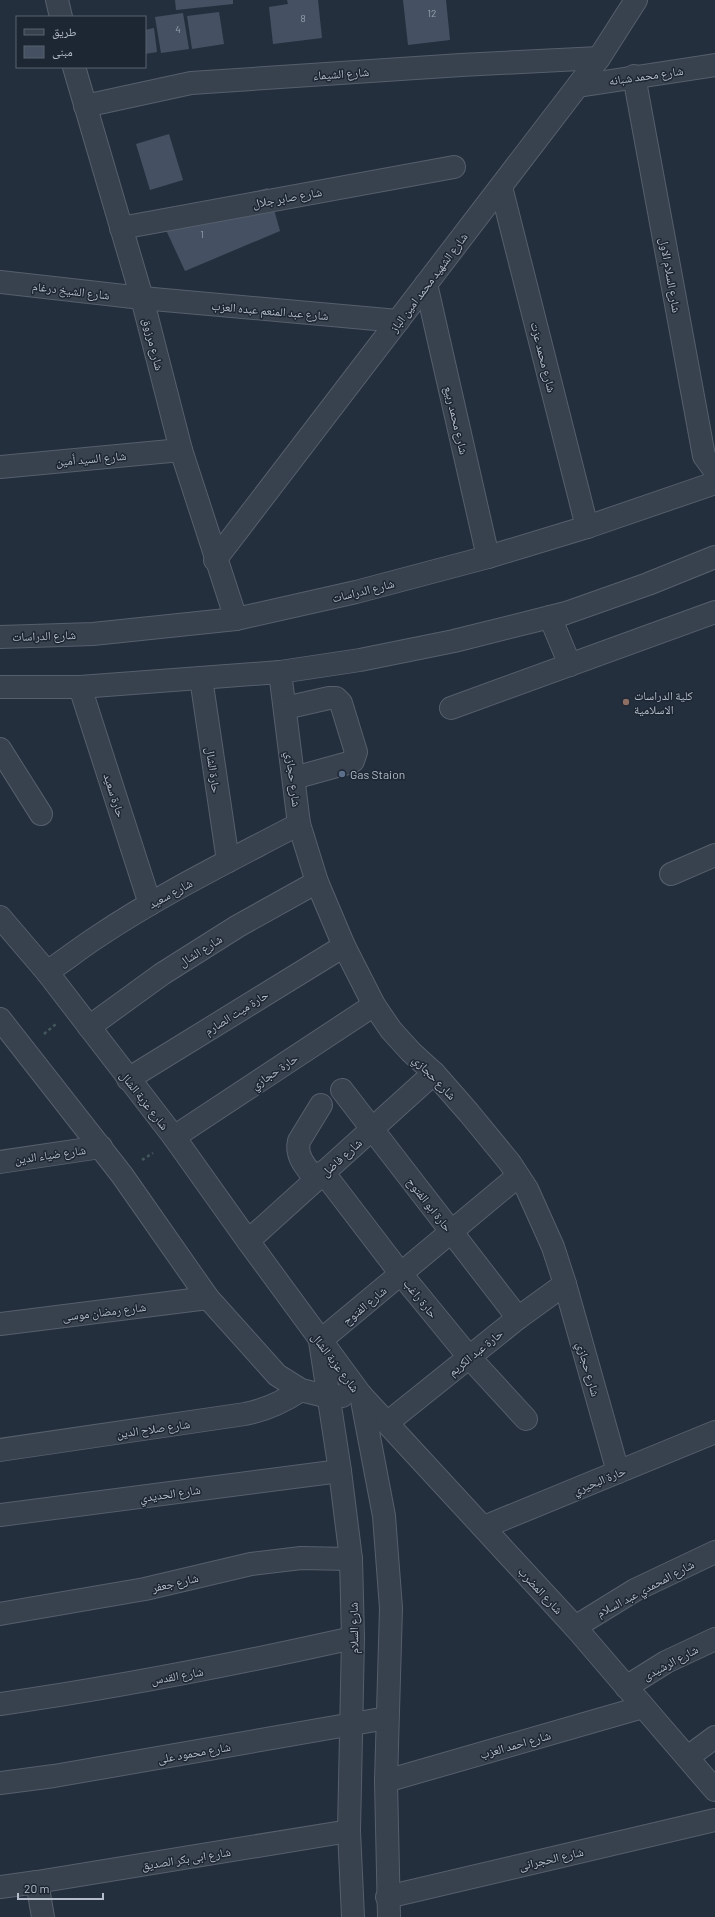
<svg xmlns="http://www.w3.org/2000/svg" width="715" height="1917" font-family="Barlow,'Noto Naskh Arabic',sans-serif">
	<rect width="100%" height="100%" fill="#242f3e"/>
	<!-- building -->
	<g fill="#455162">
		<polygon points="175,0 233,0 233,4 176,10"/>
		<polygon points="287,0 318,0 322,38 273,44 269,7 288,4"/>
		<polygon points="403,0 446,0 450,40 408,45"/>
		<polygon points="219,12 224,44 192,49 187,16"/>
		<polygon points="183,13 189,49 161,53 155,17"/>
		<polygon points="154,28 157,52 145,54 145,30"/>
		<polygon points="169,134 183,180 150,190 136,144"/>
		<polygon points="268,188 280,231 185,271 159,215"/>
	</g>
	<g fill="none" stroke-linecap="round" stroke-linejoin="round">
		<defs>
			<g id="minor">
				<polyline points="57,0 61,17"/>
				<polyline points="74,67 142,298 181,450 236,619"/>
				<polyline points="634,76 704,456 715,471"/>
				<polyline points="578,86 715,65"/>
				<polyline points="85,106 191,83 461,65 599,58"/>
				<polyline points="501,187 587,527"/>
				<polyline points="121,228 454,167"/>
				<polyline points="0,282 142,298 398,321"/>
				<polyline points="426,284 488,557"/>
				<polyline points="0,467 181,450"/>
				<polyline points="215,560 599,58 636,0"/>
				<polyline points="550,617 570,665"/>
				<polyline points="0,637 93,634 236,619 356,592 488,557 587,527 715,483"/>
				<polyline points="280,672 299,824 317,882 344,946 374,1005 391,1030 411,1052 434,1073 469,1113 510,1163 527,1189 553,1247 565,1284 618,1472"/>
				<polyline points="201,678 228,861"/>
				<polyline points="0,687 80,687 280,672 360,660 454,641 566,613 648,584 715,557"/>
				<polyline points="80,687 150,904"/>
				<polyline points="285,708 329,698 336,698 341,703 356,752 353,761 348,763 294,778"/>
				<polyline points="451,708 715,612"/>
				<polyline points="0,749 41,814"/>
				<polyline points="671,874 715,855"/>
				<polyline points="0,917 47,972 174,1137 248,1241 361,1395 575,1627 715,1790"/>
				<path d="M47 972C64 961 80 948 97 937 161 894 231 860 299 824"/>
				<polyline points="0,1019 122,1175 208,1298 277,1375 301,1390 329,1397 342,1396"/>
				<polyline points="89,1027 162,974 238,926 317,882"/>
				<polyline points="128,1079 344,946"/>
				<polyline points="342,1090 518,1318"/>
				<polyline points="174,1137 374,1005"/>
				<polyline points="0,1162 101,1147"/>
				<polyline points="323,1172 401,1274 469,1357 526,1419"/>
				<path d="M316 1180C307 1168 295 1157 299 1141L321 1105"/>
				<polyline points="248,1241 434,1073"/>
				<polyline points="0,1324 208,1298"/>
				<polyline points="361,1395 384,1516 391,1608 386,1781 389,1917"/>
				<polyline points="387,1423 518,1318 565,1284"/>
				<path d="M0 1450 245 1414C266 1410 283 1402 301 1390"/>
				<polyline points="0,1515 340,1471"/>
				<polyline points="484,1527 715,1432"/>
				<polyline points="0,1614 145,1589 251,1564 301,1558 351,1559"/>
				<polyline points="575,1627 635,1590 715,1552"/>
				<polyline points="626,1687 666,1662 715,1639"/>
				<path d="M0 1704C119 1687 236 1664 353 1638"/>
				<polyline points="688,1757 715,1737"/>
				<polyline points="386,1781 643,1707"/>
				<polyline points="0,1783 54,1776 387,1718"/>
				<polyline points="37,1882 43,1917"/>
				<polyline points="0,1887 37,1882 349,1831"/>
				<polyline points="387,1897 715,1820"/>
				<polyline points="353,1917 349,1831 353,1638 351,1559 340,1471 320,1341 518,1176"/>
			</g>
		</defs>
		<!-- minor casing -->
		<use href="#minor" stroke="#565f6c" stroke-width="24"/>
		<!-- path -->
		<g stroke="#44595c" stroke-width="2.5" stroke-dasharray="3 3" stroke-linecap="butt">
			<polyline points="44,1034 56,1024"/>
			<polyline points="142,1160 153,1153"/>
		</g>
		<!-- minor -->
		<use href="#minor" stroke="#38414e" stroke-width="22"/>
	</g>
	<!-- markers -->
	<circle fill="#8d6e63" stroke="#1d2633" stroke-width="1.5" cx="626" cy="702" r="4"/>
	<circle fill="#5c6f8a" stroke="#1d2633" stroke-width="1.5" cx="342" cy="774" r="4"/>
	<g text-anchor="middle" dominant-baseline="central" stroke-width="3" stroke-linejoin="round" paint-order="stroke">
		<!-- number labels -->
		<g font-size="10" fill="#98a1af">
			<text x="432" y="13">12</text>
			<text x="303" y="18">8</text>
			<text x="178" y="29">4</text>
			<text x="202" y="234">1</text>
		</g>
		<!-- street labels -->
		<g font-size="12" fill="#b4bcc9" stroke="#1d2633">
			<text transform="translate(341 73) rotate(-4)">شارع الشيماء</text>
			<text transform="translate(646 75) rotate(-8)">شارع محمد شبانه</text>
			<text transform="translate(287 197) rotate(-10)">شارع صابر جلال</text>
			<text transform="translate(671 275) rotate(80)">شارع السلام الاول</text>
			<text transform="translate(428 282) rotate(-53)">شارع الشهيد محمد امين الباز</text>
			<text transform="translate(71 290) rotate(7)">شارع الشيخ درغام</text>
			<text transform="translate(270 310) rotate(5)">شارع عبد المنعم عبده العزب</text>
			<text transform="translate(154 344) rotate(76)">شارع مرزوق</text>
			<text transform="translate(544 357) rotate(76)">شارع محمد عزت</text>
			<text transform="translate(457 420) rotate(77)">شارع محمد ربيع</text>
			<text transform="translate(91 458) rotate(-5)">شارع السيد أمين</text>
			<text transform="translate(363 590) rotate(-14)">شارع الدراسات</text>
			<text transform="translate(44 635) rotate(-2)">شارع الدراسات</text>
			<text transform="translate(214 770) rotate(82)">حارة الشال</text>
			<text transform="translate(294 779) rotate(83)">شارع حجازي</text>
			<text transform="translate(115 795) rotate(72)">حارة سعيد</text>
			<text transform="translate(170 893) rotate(-29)">شارع سعيد</text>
			<text transform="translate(200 950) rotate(-32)">شارع الشال</text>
			<text transform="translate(236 1012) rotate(-32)">حارة ميت الصارم</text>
			<text transform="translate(274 1071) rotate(-34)">حارة حجازي</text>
			<text transform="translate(435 1077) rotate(46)">شارع حجازي</text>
			<text transform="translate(145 1100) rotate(52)">شارع عزبة الشال</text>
			<text transform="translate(50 1154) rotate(-8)">شارع ضياء الدين</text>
			<text transform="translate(341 1157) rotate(-42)">شارع فاضل</text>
			<text transform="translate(430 1204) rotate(52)">حارة ابو الفتوح</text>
			<text transform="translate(421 1298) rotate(51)">حارة راغب</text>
			<text transform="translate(364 1305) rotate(-40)">شارع الفتوح</text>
			<text transform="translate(104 1311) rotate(-7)">شارع رمضان موسى</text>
			<text transform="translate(475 1352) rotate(-39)">حارة عبد الكريم</text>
			<text transform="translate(336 1362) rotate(53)">شارع عزبة الشال</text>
			<text transform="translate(589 1369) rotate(74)">شارع حجازي</text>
			<text transform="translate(153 1428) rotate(-8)">شارع صلاح الدين</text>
			<text transform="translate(599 1480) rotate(-22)">حارة البحيري</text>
			<text transform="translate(170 1493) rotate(-8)">شارع الحديدي</text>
			<text transform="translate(175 1582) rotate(-13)">شارع جعفر</text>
			<text transform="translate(645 1588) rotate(-28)">شارع المحمدي عبد السلام</text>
			<text transform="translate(541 1590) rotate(47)">شارع المضرب</text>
			<text transform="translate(353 1628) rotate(-91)">شارع السلام</text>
			<text transform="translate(670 1662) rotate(-28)">شارع الرشيدى</text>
			<text transform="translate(177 1675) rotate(-10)">شارع القدس</text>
			<text transform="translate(515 1744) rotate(-16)">شارع احمد العزب</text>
			<text transform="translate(194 1752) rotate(-10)">شارع محمود على</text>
			<text transform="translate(186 1858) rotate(-9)">شارع ابى بكر الصديق</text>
			<text transform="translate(551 1858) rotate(-13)">شارع الحجرانى</text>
		</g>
		<!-- poi labels -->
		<g font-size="12" fill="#b4bcc9" stroke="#1d2633" text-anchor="start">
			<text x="634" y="695">كلية الدراسات<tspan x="634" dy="14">الاسلامية</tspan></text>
			<text x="350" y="774">Gas Staion</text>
		</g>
	</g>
	<!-- legend -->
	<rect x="16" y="16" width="130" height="52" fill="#1d2633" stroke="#59626f"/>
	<rect x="24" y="29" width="20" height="6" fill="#38414e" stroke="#59626f"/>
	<text x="52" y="36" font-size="12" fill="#b4bcc9">طريق</text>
	<rect x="24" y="46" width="20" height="12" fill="#455162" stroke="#59626f"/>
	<text x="52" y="56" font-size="12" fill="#b4bcc9">مبنى</text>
	<!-- scale -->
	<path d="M18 1893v6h85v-6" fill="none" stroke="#b4bcc9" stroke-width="2"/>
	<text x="24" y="1893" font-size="12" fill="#b4bcc9" stroke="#1d2633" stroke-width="3" paint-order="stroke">20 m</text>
</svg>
